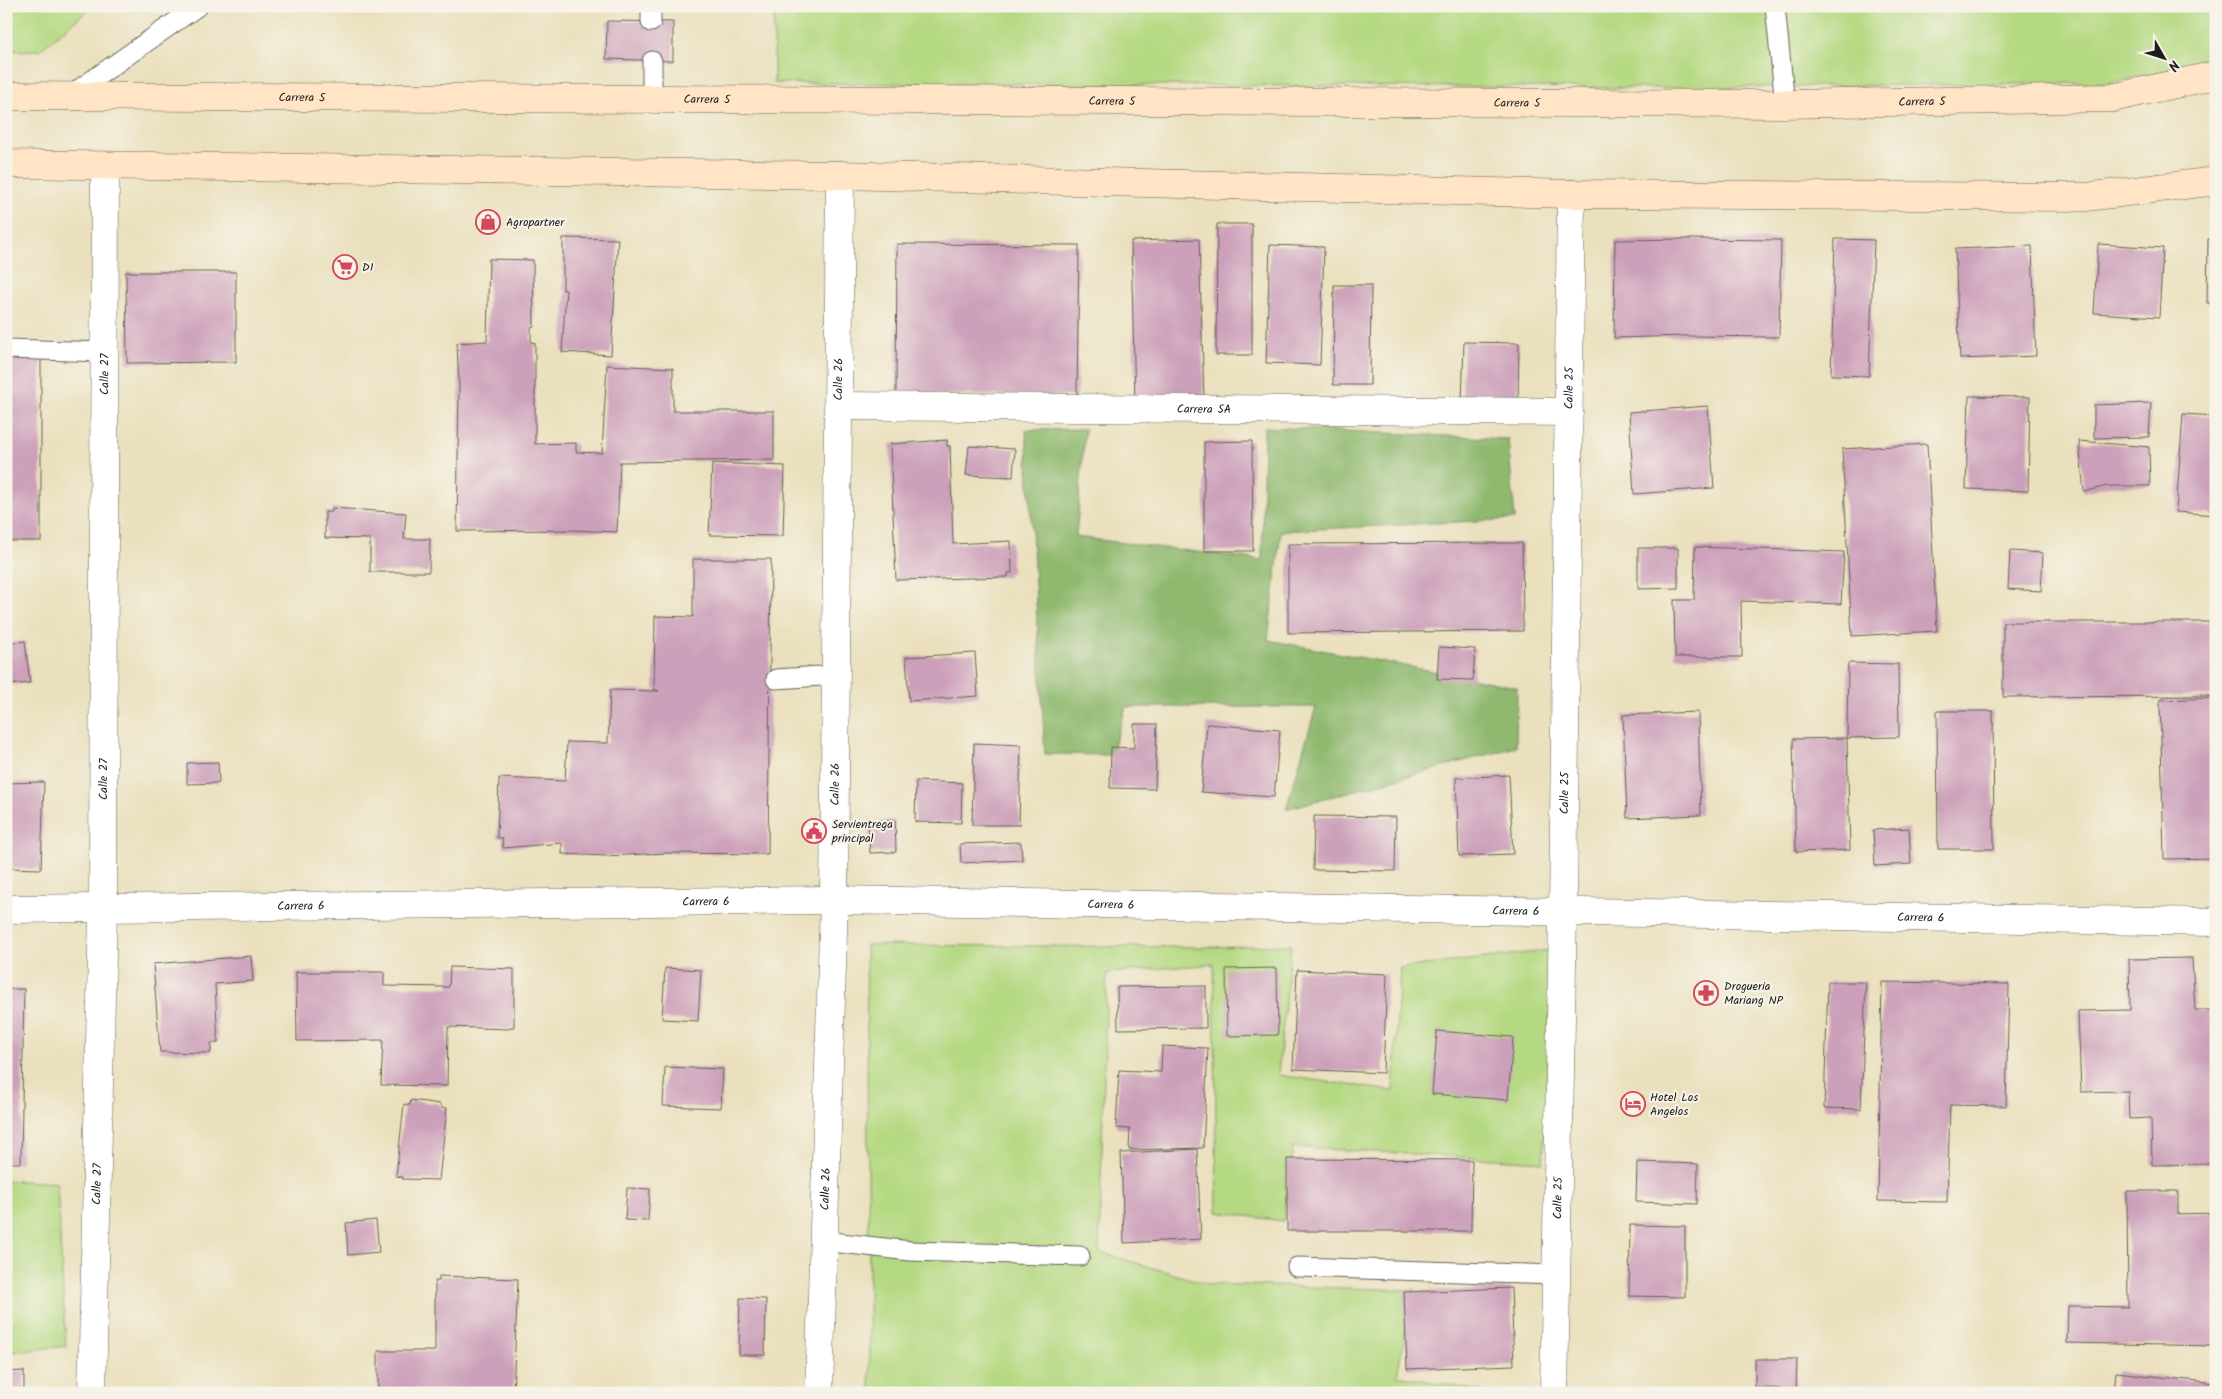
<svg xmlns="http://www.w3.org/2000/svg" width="2222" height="1399" font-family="Kalam,sans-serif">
	<rect width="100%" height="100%" fill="#f7f3e8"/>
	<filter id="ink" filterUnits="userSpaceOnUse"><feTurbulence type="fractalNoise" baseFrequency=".02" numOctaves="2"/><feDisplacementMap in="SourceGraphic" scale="10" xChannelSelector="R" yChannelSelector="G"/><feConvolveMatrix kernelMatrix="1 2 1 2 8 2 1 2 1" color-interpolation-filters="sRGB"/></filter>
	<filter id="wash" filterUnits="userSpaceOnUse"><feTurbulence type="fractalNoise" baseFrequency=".0096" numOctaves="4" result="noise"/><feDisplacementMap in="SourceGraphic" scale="20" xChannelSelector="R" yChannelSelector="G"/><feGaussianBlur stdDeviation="1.12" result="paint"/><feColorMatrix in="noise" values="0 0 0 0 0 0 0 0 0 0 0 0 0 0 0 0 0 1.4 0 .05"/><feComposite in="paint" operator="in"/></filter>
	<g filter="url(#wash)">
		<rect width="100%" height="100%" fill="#eae0bd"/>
		<!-- green -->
		<g fill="#b5d982" stroke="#687a4f">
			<polygon points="6,6 93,6 40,50 6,51"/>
			<polygon points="774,6 2216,6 2216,61 2108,83 1666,88 774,83"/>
			<polygon points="2216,112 2216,225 2210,224"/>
			<polygon points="866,945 1207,947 1291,945 1278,1075 1393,1091 1400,968 1553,950 1543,1162 1293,1147 1283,1221 1217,1212 1214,964 1107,973 1099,1252 1208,1284 1414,1290 1397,1375 1490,1393 870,1393"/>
			<polygon points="6,1180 57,1183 66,1346 6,1353"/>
		</g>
		<!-- forest -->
		<polygon fill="#90b970" stroke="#566a46" points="1264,427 1508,439 1515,519 1281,531 1268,640 1517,687 1516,747 1286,809 1316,707 1126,707 1111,755 1045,754 1026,430 1085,429 1076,537 1262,560"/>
		<g id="blocks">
			<!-- building -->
			<g fill="#cca0ba">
				<polygon points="607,21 673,22 673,61 606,59"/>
				<polygon points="1217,224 1252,224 1252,355 1216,355"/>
				<polygon points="563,238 618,239 611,355 562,352 566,290 563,290"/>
				<polygon points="1199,239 1204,401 1135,403 1131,241"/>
				<polygon points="1689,239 1781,240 1779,337 1687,336 1614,338 1615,240"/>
				<polygon points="1835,239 1874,240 1869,376 1831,375"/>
				<polygon points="2208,239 2216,239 2216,303 2207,303"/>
				<polygon points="897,244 1079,245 1077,396 896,394"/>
				<polygon points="2098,244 2163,248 2159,317 2094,313"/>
				<polygon points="1270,245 1324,247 1320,365 1266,363"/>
				<polygon points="2032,246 2036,356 1960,359 1955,249"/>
				<polygon points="489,259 533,260 534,327 531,328 531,342 535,343 535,444 576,443 576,452 602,453 607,365 673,368 673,411 774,411 774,460 620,462 617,532 573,530 457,531 459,386 457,343 487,341"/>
				<polygon points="126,272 236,272 236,362 127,363"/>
				<polygon points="1334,285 1371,285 1370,385 1333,385"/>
				<polygon points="1464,342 1519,343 1518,405 1462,403"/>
				<rect x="6" y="357" width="35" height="184"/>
				<polygon points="1969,396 2030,397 2028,491 1966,489"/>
				<polygon points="2151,403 2149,437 2094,438 2094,405"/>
				<polygon points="1708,406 1714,488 1634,494 1629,412"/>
				<polygon points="2183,414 2216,416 2216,515 2176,512"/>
				<polygon points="947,440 947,446 950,446 953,544 1011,541 1012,573 1008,573 1008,577 896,580 890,444"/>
				<polygon points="1252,441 1253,551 1204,551 1204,442"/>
				<polygon points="2079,441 2149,447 2150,486 2107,486 2084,492"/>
				<polygon points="1927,444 1937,631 1852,636 1842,449"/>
				<polygon points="969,446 1015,449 1013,477 966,475"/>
				<polygon points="712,463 785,466 783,536 709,535"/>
				<polygon points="332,508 406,513 404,539 430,539 429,572 370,572 370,539 325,538 325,512 332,512"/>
				<polygon points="1522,543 1523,631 1288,633 1288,544"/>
				<polygon points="1695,547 1844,552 1841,604 1741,601 1742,657 1675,657 1674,600 1694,600"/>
				<polygon points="1638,548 1678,548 1678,588 1638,589"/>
				<polygon points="2010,551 2043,553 2041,591 2008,589"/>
				<polygon points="693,559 771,559 768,854 666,853 606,856 562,854 562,843 503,848 502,838 497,838 499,778 565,781 567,742 608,743 610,690 659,691 654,689 655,616 693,617"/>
				<polygon points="2003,622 2216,622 2216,696 2003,697"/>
				<polygon points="25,641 30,683 6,685 6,643"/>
				<polygon points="1439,647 1475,649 1473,680 1437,679"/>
				<polygon points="975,653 978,696 909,701 906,657"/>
				<polygon points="1848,663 1898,664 1899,737 1847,738"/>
				<polygon points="2216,698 2216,858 2164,859 2160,700"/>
				<polygon points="1937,711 1993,711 1994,849 1938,849"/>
				<polygon points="1698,712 1701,815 1627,818 1623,715"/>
				<polygon points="1134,724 1157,724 1155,789 1110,788 1111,747 1134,748"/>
				<polygon points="1207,724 1280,730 1274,797 1201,792"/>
				<polygon points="1847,738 1850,850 1796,852 1793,739"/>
				<polygon points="974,743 1021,745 1019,825 972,825"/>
				<polygon points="218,762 219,783 187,784 187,763"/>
				<polygon points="1509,775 1513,854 1459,856 1456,778"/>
				<polygon points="916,781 962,783 961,823 915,822"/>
				<polygon points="44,782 41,869 6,868 6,783"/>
				<polygon points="1314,816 1396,817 1395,871 1313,870"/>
				<polygon points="895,820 896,852 870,853 868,822"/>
				<polygon points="1909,828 1911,864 1875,866 1873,830"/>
				<polygon points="1021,842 1022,860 961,863 960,844"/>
				<polygon points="251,956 253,981 215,984 218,1043 211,1043 211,1053 160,1052 153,964"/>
				<polygon points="2192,958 2195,1010 2216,1010 2216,1164 2152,1165 2151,1118 2129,1119 2128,1091 2081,1092 2078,1011 2130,1010 2129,959"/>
				<polygon points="450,967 514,969 514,1027 509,1027 509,1029 448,1027 447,1086 381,1085 383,1040 297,1041 296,972 384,972 384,986 449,987"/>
				<polygon points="665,968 701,970 698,1021 662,1019"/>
				<polygon points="1277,968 1278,1035 1227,1036 1226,969"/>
				<polygon points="1297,970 1387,974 1383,1073 1293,1069"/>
				<polygon points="1828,982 1866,982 1861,1109 1824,1108"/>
				<polygon points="1882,982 2009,984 2006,1106 1950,1105 1947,1202 1878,1201"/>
				<polygon points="1206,986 1206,1028 1118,1029 1117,987"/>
				<polygon points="6,989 24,989 21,1163 6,1163"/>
				<polygon points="1437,1031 1513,1037 1508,1100 1432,1094"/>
				<polygon points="1162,1046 1208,1048 1203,1148 1129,1150 1130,1129 1116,1128 1119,1070 1161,1072"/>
				<polygon points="665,1067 723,1069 721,1108 663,1106"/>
				<polygon points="411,1100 440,1104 441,1108 447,1108 439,1180 402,1179 403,1177 396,1176 404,1104 410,1105"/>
				<polygon points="1197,1149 1201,1239 1124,1243 1121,1153"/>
				<polygon points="1287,1159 1472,1160 1471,1231 1287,1231"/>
				<polygon points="1637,1162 1698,1164 1697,1204 1636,1202"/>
				<polygon points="627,1188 650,1189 648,1221 625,1220"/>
				<polygon points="2127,1191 2178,1191 2178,1214 2216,1213 2216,1346 2067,1343 2068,1306 2128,1307"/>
				<polygon points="376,1220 379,1252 348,1255 346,1223"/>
				<polygon points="1630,1225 1685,1226 1685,1297 1629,1296"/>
				<polygon points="439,1276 518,1279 513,1393 378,1393 378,1351 435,1351 435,1281 439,1281"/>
				<polygon points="1511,1288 1514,1365 1407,1369 1404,1292"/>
				<polygon points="740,1298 766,1299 765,1355 739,1355"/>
				<polygon points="1755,1359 1797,1359 1796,1389 1755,1388"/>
				<polygon points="24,1371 24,1393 6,1393 6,1372"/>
				<polygon points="2116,1372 2216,1383 2216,1393 2114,1393"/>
			</g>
		</g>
	</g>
	<g filter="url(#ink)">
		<use href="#blocks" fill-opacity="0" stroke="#646154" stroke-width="1"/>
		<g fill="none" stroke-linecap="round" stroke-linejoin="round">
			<defs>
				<g id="lane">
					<polyline points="651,6 651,22"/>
					<polyline points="1775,6 1785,104"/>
					<polyline points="652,61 652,99"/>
					<polyline points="68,97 198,6"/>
					<polyline points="6,349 105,352"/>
					<polyline points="776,679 836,675"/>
					<polyline points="824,1241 910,1251 1080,1256"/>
					<polyline points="1297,1267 1556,1275"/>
				</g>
				<g id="street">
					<path id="s1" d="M839 406 1569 412"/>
					<path id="s2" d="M6 909 834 900 2216 922"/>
					<path id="s3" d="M92 1393 103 909 105 166"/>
					<path id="s4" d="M819 1393 834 900 840 175"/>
					<path id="s5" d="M1554 1393 1563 912 1571 194"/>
				</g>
				<g id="secondary">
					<path id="s6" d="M6 96 1785 104 2112 98 2216 75"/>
					<polyline points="6,164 840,175 1571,194 2086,197 2216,181"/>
				</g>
			</defs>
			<!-- lane casing -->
			<use href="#lane" stroke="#646154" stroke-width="21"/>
			<!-- street casing -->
			<use href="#street" stroke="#646154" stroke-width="29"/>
			<!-- secondary casing -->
			<use href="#secondary" stroke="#646154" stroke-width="29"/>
			<!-- lane -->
			<use href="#lane" stroke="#fff" stroke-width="19"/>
			<!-- street -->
			<use href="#street" stroke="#fff" stroke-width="28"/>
			<!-- secondary -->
			<use href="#secondary" stroke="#ffe4c6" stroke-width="28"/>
		</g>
	</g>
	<!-- icons -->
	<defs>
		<symbol id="shop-ring" viewBox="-11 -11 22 22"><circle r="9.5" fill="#f7f3e8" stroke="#d1495b" stroke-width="1.5"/><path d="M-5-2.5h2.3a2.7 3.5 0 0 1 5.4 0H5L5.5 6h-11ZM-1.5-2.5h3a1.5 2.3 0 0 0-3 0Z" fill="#d1495b"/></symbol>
		<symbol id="supermarket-ring" viewBox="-11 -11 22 22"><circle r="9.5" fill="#f7f3e8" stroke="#d1495b" stroke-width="1.5"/><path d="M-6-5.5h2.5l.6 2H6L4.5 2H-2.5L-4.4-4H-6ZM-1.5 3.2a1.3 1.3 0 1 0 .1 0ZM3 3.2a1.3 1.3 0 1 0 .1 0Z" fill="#d1495b"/></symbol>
		<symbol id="civic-ring" viewBox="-11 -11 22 22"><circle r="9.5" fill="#f7f3e8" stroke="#d1495b" stroke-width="1.5"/><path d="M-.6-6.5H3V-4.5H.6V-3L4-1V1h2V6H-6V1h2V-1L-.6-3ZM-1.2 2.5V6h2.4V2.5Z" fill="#d1495b"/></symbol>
		<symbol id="pharmacy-ring" viewBox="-11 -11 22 22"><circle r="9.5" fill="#f7f3e8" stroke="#d1495b" stroke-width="1.5"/><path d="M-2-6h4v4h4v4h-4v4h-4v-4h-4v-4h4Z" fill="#d1495b"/></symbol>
		<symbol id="hotel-ring" viewBox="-11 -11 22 22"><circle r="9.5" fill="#f7f3e8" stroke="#d1495b" stroke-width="1.5"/><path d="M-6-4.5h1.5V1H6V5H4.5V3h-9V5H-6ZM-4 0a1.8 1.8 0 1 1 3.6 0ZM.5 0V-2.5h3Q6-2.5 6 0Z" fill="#d1495b"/></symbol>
	</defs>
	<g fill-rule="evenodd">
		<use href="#shop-ring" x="474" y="208" width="28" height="28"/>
		<use href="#supermarket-ring" x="331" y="253" width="28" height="28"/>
		<use href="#civic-ring" x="800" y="817" width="28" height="28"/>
		<use href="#pharmacy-ring" x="1692" y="979" width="28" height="28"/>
		<use href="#hotel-ring" x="1619" y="1090" width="28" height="28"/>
	</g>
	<g text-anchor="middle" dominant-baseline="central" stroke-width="4" stroke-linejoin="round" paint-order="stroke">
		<!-- street labels -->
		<g font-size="12" fill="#1c1c1c" stroke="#f7f3e8">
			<text stroke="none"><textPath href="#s6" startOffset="296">Carrera 5</textPath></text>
			<text stroke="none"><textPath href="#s6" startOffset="701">Carrera 5</textPath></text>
			<text stroke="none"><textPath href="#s6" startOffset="1106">Carrera 5</textPath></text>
			<text stroke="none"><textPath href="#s6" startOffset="1916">Carrera 5</textPath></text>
			<text stroke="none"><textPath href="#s6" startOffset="1511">Carrera 5</textPath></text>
			<text stroke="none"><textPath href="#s3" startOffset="1019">Calle 27</textPath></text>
			<text stroke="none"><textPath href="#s4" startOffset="1014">Calle 26</textPath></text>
			<text stroke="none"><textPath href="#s5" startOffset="1005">Calle 25</textPath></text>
			<text stroke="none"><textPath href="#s1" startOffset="365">Carrera 5A</textPath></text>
			<text stroke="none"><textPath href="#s3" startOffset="614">Calle 27</textPath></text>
			<text stroke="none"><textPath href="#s4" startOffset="609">Calle 26</textPath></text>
			<text stroke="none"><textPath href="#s5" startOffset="600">Calle 25</textPath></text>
			<text stroke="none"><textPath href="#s2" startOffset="700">Carrera 6</textPath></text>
			<text stroke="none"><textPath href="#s2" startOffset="1105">Carrera 6</textPath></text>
			<text stroke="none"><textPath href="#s2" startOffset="295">Carrera 6</textPath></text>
			<text stroke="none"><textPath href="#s2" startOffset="1510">Carrera 6</textPath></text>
			<text stroke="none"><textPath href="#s2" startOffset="1915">Carrera 6</textPath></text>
			<text stroke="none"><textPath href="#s3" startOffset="209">Calle 27</textPath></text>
			<text stroke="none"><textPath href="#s4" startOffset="204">Calle 26</textPath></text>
			<text stroke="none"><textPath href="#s5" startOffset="195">Calle 25</textPath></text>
		</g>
		<!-- poi labels -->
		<g font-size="12" fill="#1c1c1c" stroke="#f7f3e8" text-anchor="start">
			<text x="506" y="222">Agropartner</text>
			<text x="362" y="267">D1</text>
			<text x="832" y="824">Servientrega<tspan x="832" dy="14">principal</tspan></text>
			<text x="1724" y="986">Drogueria<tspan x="1724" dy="14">Mariang NP</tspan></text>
			<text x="1650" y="1097">Hotel Los<tspan x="1650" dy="14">Angelos</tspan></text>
		</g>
	</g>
	<!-- margin -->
	<rect width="2222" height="1399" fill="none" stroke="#f7f3e8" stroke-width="25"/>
	<!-- north arrow -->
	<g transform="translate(2164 58) rotate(129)" stroke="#f7f3e8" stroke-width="4" paint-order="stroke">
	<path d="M0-4L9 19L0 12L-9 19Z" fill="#1c1c1c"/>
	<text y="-8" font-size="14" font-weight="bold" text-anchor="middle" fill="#1c1c1c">N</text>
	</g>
</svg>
